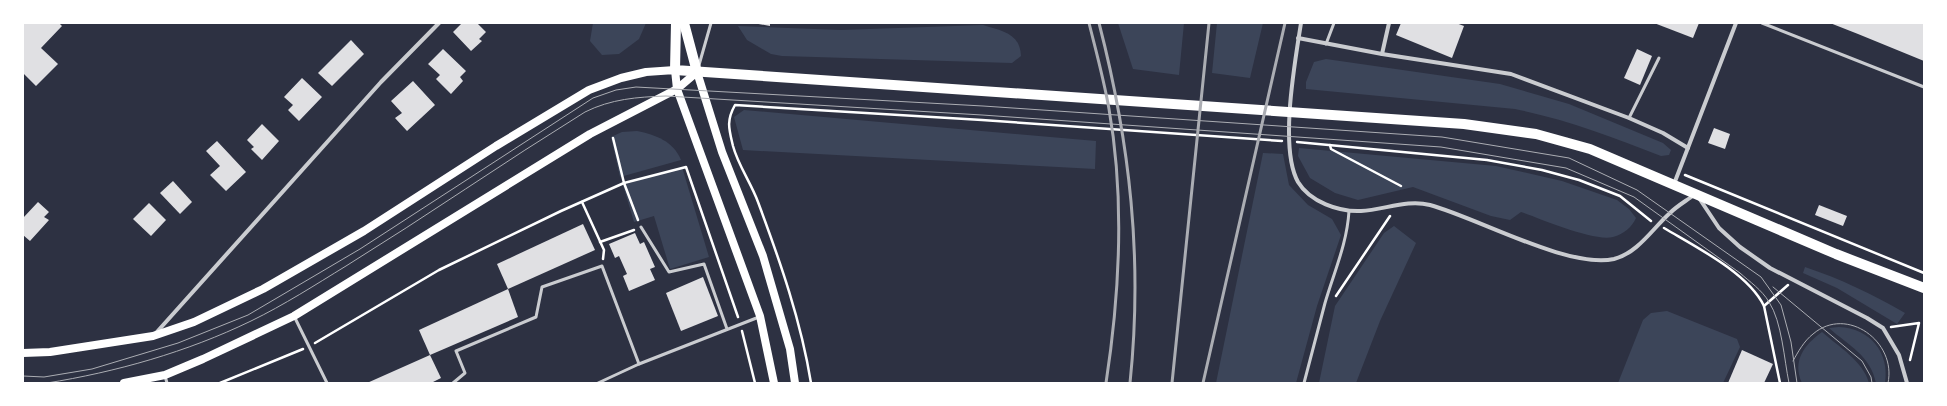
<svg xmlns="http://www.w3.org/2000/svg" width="1947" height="406" font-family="'PT Sans',sans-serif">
	<rect width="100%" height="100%" fill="#2d3142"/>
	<!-- green -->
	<g fill="#3c4559">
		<polygon points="593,23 646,23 639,39 619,54 602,55 590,41"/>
		<polygon points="1118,23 1184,23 1179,75 1133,69"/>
		<polygon points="1217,23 1263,23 1250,78 1212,73"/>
		<path d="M983 25C1002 31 1020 33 1021 56L1012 63 782 56 771 54 747 40 738 26 841 30Z"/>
		<path d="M1326 59 1500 84 1569 104 1663 143 1671 150 1669 155 1661 156C1613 137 1565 119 1515 109L1306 89V82L1314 62Z"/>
		<polygon points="744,110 1096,141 1095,169 743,150 734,117"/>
		<path d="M637 131C656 135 673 141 681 160L620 177 611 137 622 132Z"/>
		<path d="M1299 148 1496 166 1562 181 1617 200 1629 209 1636 218C1632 227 1624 234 1613 237 1594 242 1541 219 1521 212L1510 220 1491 216 1413 187 1358 200 1335 193 1310 178 1298 156Z"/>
		<polygon points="1263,153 1283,154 1289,185 1308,205 1332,219 1341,235 1317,306 1296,383 1216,383"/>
		<polygon points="682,167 709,257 670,269 654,216 634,222 623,185"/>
		<polygon points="1394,226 1416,243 1380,321 1356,383 1319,383 1335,306 1384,233"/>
		<path d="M1805 267C1841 279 1872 294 1905 313L1897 324 1837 288 1803 273Z"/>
		<polygon points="1667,311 1737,339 1740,347 1723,383 1618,383 1643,320 1651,313"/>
		<path d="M1839 327C1870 328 1890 353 1885 383H1876C1870 355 1849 346 1829 328Z"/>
		<path d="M1822 332C1839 347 1863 361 1869 383H1802C1792 361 1804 345 1822 332Z"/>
	</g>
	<!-- building -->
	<g fill="#e0e0e3">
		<polygon points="23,23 59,23 62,26 41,48 58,64 36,86 23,73"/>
		<polygon points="462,23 477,23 486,32 479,39 482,41 471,51 453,32"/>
		<polygon points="753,23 770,23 770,26"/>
		<polygon points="1401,23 1456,23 1464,26 1452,58 1396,35"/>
		<polygon points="1654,23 1699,23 1693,38"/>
		<polygon points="1830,23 1924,23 1924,61 1858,34"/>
		<polygon points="351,40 364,54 332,86 318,73"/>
		<polygon points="443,49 466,71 460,77 463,81 451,94 436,79 440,75 428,64"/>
		<polygon points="1637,49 1652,56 1640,85 1624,78"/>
		<polygon points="302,78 322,97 299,121 288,110 293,105 284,97"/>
		<polygon points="413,81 435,105 407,131 395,118 402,113 391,101"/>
		<polygon points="262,124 279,141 262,160 251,149 254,147 247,140"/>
		<polygon points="1714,128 1730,134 1725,149 1708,143"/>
		<polygon points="217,141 246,172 226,191 210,175 220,166 206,151"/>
		<polygon points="173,181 192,202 180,214 160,193"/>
		<polygon points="38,202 49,212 44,217 49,220 30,241 23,235 23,218"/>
		<polygon points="149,203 166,220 151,236 133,219"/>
		<polygon points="1819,205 1847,216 1843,226 1815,215"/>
		<polygon points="583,224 595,250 508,289 497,264"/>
		<polygon points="635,233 640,244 644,242 655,267 650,269 655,280 629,291 623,276 627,274 619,256 615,258 609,244"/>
		<polygon points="703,277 718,316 681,331 666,293"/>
		<polygon points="508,289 518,317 430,355 419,330"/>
		<polygon points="1742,350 1773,364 1764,383 1728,383"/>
		<polygon points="430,355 441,378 431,383 367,383"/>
	</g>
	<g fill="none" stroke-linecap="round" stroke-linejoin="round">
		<!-- path -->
		<g stroke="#fff" stroke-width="2.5">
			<polyline points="613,138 624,183 638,220"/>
			<polyline points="1297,142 1487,160 1542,170 1579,180 1620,196 1651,221"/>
			<polyline points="1330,145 1331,149 1401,186"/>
			<polyline points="1685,175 1924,273"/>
			<polyline points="582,202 604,250 603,259"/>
			<path d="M1664 228C1696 247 1748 273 1764 306"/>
			<polyline points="600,242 634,230"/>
			<polyline points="1336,296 1390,216"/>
			<polyline points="1891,327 1919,323 1910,360"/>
			<polyline points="742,331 755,383"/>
			<polyline points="315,343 439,270 561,211 624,183 686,167 738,317"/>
			<polyline points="220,383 303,349"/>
			<path d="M811 383C801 321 780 261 758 202 751 183 738 165 733 146 729 129 726 121 735 105L982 120 1282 141"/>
			<polyline points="1780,383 1764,306 1788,285"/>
		</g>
		<!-- service -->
		<g stroke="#caccd0" stroke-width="3">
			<polyline points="1762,23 1924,87"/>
			<polyline points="1326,44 1334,23"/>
			<polyline points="699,65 711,23"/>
			<polyline points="1629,118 1659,58"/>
			<polyline points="641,227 669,272 704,264 727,329"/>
			<polyline points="294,316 327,383"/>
			<polyline points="165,376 167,383"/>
			<polyline points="453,383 465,373 456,351 536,317 542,287 602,266 639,364 759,317"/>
			<polyline points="598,383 639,364"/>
			<path d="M1304 383C1311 356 1318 329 1325 303 1334 272 1347 244 1349 211"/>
		</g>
		<!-- minor -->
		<g stroke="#caccd0" stroke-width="4">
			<path d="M1301 23C1295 62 1279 148 1298 182 1310 202 1339 212 1361 211 1384 210 1407 199 1430 205 1478 218 1568 269 1614 259 1638 253 1653 228 1670 213 1677 206 1686 201 1694 195"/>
			<polyline points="1298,38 1382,54 1511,74 1629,118 1663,133 1688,148"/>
			<polyline points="1382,54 1389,23"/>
			<polyline points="1674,184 1736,23"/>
			<polyline points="1699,198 1719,228 1740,247 1770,268 1867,318 1883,328 1899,355 1907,383"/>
			<polyline points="156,333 381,82 439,23"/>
		</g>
		<!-- secondary -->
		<g stroke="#fff" stroke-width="8">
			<polyline points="23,353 50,352 153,336 194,322 263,289 364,231 496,146 589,90 621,78 646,72 675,70 677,89 760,316 774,383"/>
			<polyline points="124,383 165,375 203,359 294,316 590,134 677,89 697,72 722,152 763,256 790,349 795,383"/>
		</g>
		<!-- primary -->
		<g stroke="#fff" stroke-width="10">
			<polyline points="676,23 675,70 1464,124 1536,134 1590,149 1836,254 1924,288"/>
			<polyline points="684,23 697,72"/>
		</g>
		<!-- tram -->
		<g stroke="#abadb3" stroke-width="1">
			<polyline points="1773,287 1862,361 1871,377 1872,383"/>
			<path d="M1793 361C1798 352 1804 341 1813 334 1847 305 1897 342 1888 383"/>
			<polyline points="23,376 44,377 92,369 178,343 248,315 360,249 593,98 616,90 636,87 983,106 1442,137 1569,158 1637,190 1761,277 1781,305 1791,342 1797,383"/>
			<path d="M47 383C116 372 187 352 251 321 284 305 315 285 346 266 427 216 504 162 585 112 611 99 637 97 666 96L982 115 1441 147 1566 168 1634 197 1740 273C1750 282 1762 290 1769 302 1782 322 1784 359 1789 383"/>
		</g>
		<!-- rail -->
		<g stroke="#abadb3" stroke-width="3">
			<path d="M1089 23C1096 51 1104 80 1109 109 1125 200 1120 292 1106 383"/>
			<path d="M1099 23C1130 143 1143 259 1130 383"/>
			<polyline points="1172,383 1209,23"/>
			<polyline points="1203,383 1285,23"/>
		</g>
	</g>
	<!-- border -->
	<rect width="1947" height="406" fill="none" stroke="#ffffff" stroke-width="48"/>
</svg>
